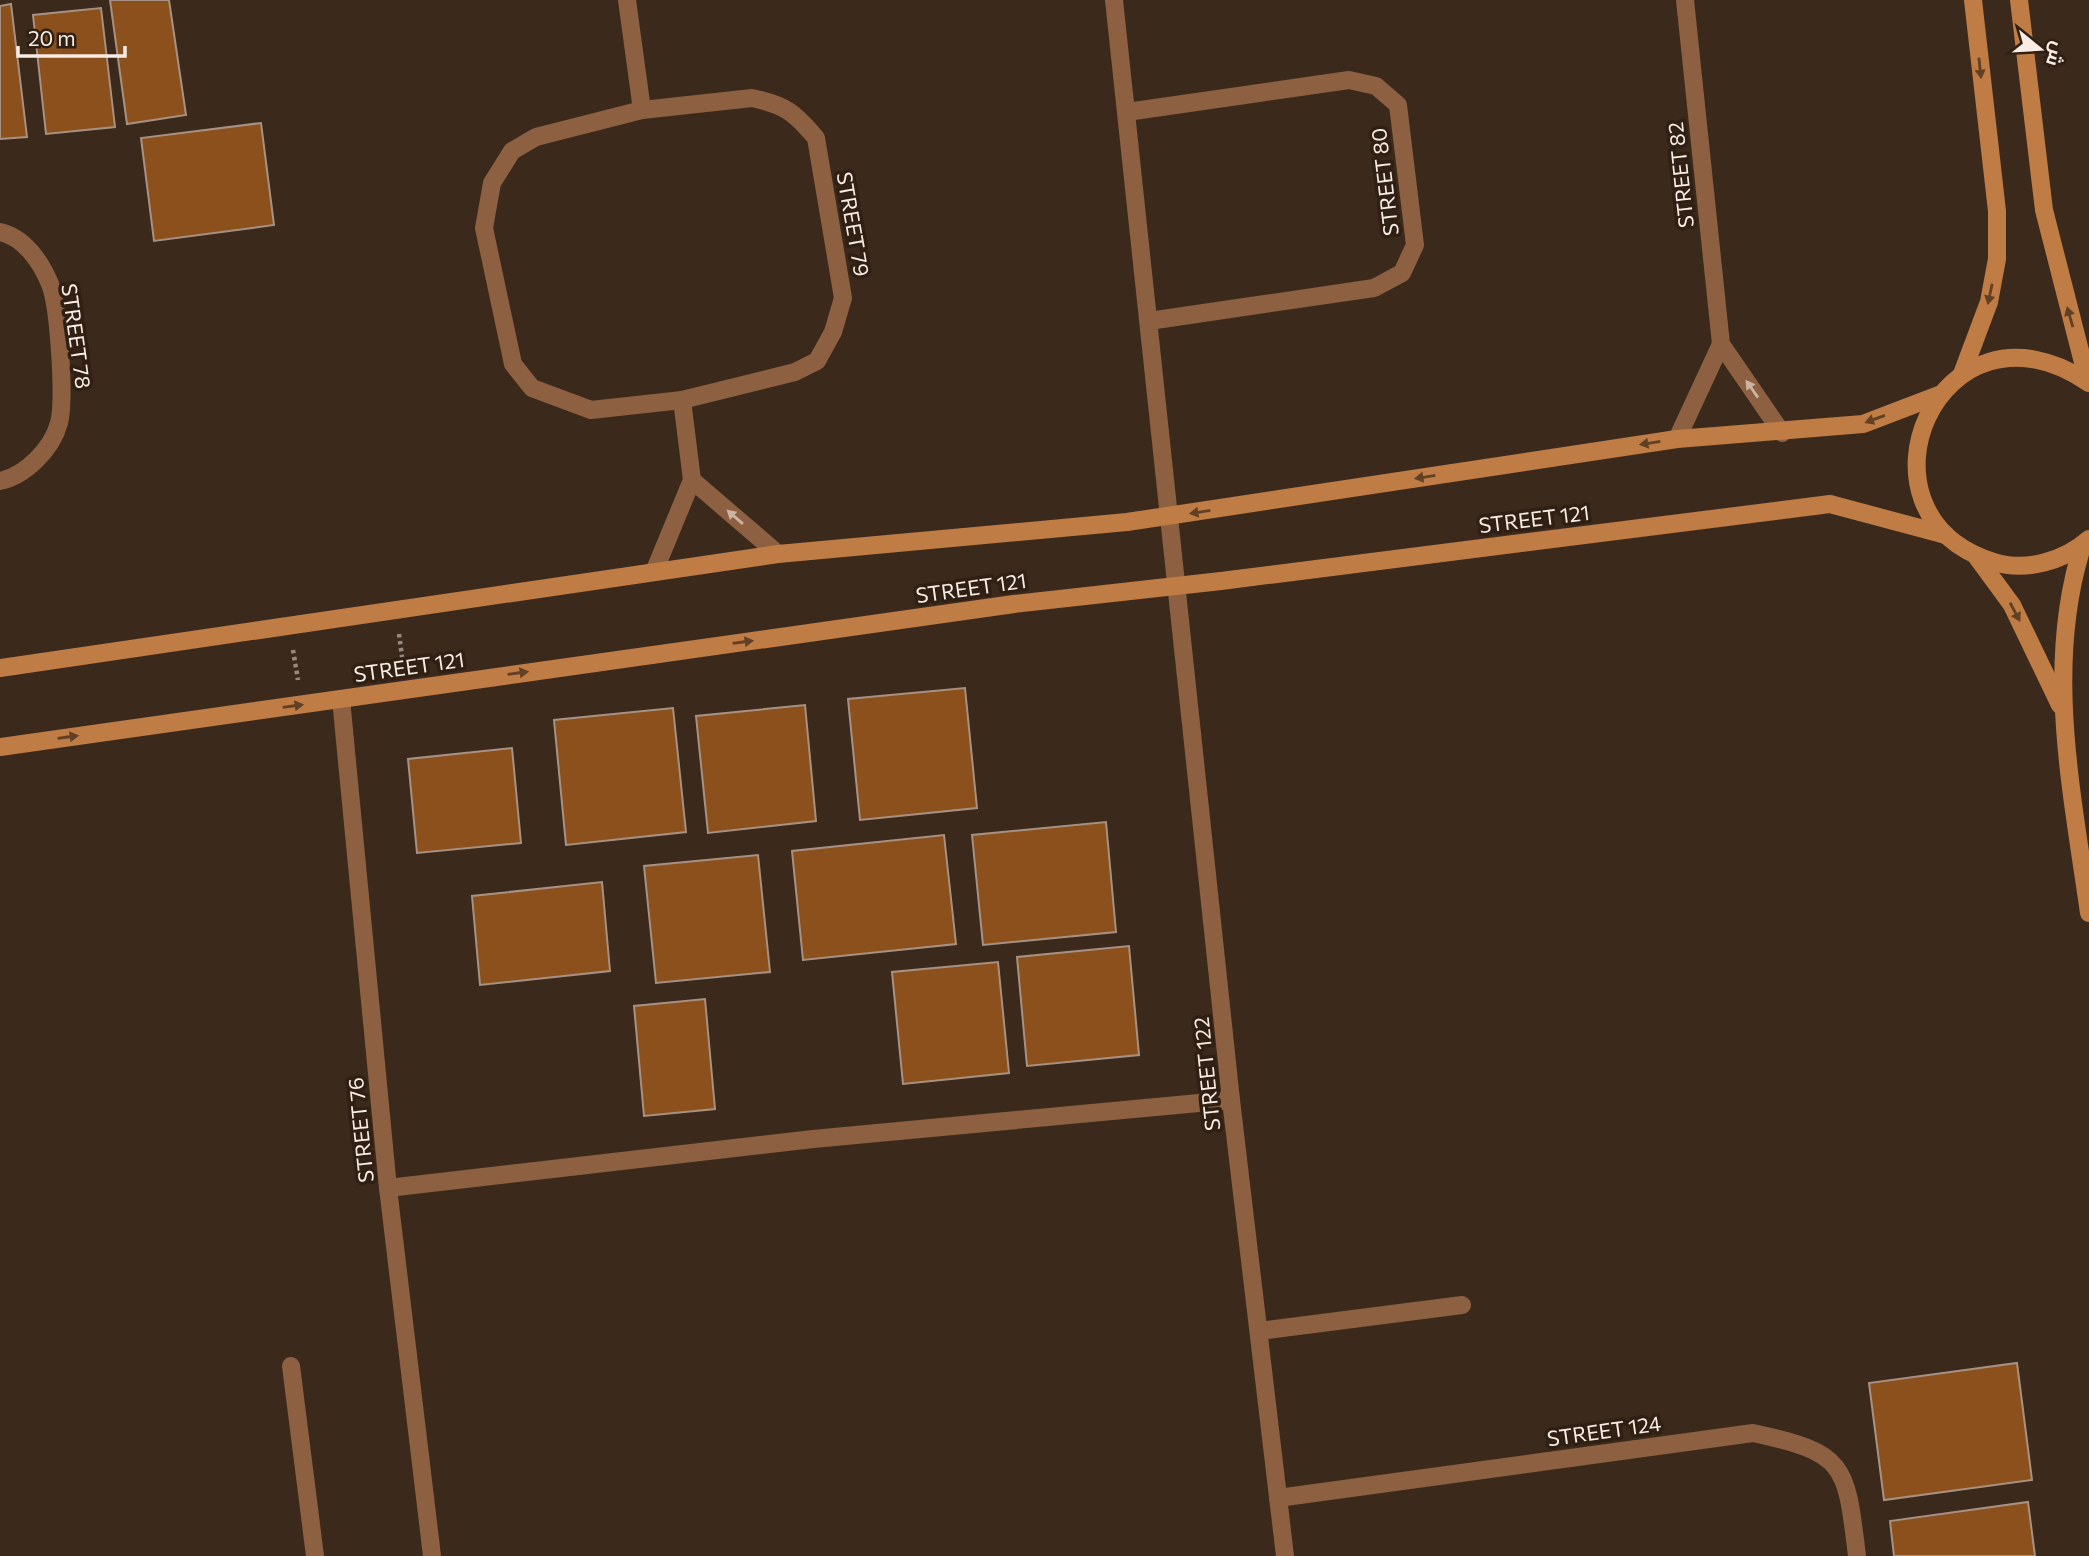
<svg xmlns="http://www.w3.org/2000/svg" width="2089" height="1556" font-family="Commissioner,Cairo,sans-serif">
	<rect width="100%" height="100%" fill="#3b291c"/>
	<!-- building -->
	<g fill="#8c501c" stroke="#a79182" stroke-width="2">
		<polygon points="110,0 169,0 186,115 127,124"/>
		<polygon points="11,4 27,137 0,139 0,6"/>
		<polygon points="101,8 115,127 46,134 33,15"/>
		<polygon points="261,123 274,225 154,241 141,138"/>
		<polygon points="965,688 977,808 860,820 848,699"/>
		<polygon points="805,705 816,821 708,833 696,716"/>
		<polygon points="673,708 686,832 566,845 554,720"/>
		<polygon points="512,748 521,843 417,853 408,759"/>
		<polygon points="1106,822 1116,932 983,945 972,835"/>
		<polygon points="944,835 956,944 803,960 792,851"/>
		<polygon points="758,855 770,972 656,983 644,866"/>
		<polygon points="602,882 610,971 480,985 472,896"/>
		<polygon points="1129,946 1139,1055 1027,1066 1017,957"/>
		<polygon points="998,962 1009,1073 903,1084 892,972"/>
		<polygon points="705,999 715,1109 644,1116 634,1006"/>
		<polygon points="2017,1363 2032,1480 1884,1500 1869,1383"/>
		<polygon points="2028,1502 2035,1556 1894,1556 1890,1521"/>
	</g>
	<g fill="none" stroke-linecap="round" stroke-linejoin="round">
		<!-- path -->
		<g stroke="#98897f" stroke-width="4.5" stroke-dasharray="3.5 3.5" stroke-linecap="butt">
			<polyline points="399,634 403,664"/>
			<polyline points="293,650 298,680"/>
		</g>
		<!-- lane -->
		<g stroke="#8c6040" stroke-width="18">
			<polyline points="1259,1331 1462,1305"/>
			<polyline points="291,1366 315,1556"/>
		</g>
		<!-- street -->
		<g stroke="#8c6040" stroke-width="18">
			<polyline points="627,0 642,110"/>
			<polyline points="1114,0 1231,1100 1285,1556"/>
			<polyline points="1685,0 1721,344 1782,433"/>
			<path d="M752 98C785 105 794 112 816 138L843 298 833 332 817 361 795 372 682 400 591 410 532 388 513 364 484 228 492 183 512 151 536 137 642 110Z"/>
			<polyline points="1127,112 1349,80 1376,86 1398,105 1415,245 1402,273 1374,288 1149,321"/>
			<path d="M0 232C24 237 41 262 50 284 59 306 65 400 59 423 52 449 25 476 0 481"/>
			<polyline points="1677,439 1721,344"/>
			<polyline points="692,480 778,554"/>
			<polyline points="654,572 692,480 682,400"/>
			<polyline points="341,699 388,1188 432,1556"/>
			<polyline points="388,1188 813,1139 1231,1100"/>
			<path d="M1278 1498 1753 1433C1847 1453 1846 1465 1857 1556"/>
		</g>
		<!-- secondary -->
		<g stroke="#c07c45" stroke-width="18">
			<polyline points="2019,0 2044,210 2088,382"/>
			<polyline points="1962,374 1989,302 1997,259 1997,211 1973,0"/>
			<path d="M2089 383C1939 282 1840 515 1994 562 2026 572 2064 561 2089 539"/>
			<path d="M2083 544C2044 664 2072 791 2089 913"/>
			<polyline points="1976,556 2012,605 2060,705"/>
			<polyline points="0,668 778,554 1127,522 1677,439 1863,424 1939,395"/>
			<polyline points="0,747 1014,604 1221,581 1830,504 1946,535"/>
		</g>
	</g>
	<!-- one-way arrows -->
	<defs><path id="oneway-solid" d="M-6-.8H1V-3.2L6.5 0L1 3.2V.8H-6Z" transform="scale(1.75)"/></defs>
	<g fill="#624024">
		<use href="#oneway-solid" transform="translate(1980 68) rotate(84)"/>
		<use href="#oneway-solid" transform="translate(1990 294) rotate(102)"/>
		<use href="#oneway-solid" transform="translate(2070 317) rotate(-106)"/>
		<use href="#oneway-solid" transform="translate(1875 419) rotate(160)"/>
		<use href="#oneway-solid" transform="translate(1650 443) rotate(171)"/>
		<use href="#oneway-solid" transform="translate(1425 477) rotate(171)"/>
		<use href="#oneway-solid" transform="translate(1200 512) rotate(171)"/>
		<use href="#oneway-solid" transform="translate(2015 612) rotate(62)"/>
		<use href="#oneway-solid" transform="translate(743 642) rotate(-8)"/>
		<use href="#oneway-solid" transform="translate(518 673) rotate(-8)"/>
		<use href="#oneway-solid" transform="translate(293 706) rotate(-8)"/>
		<use href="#oneway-solid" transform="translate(68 737) rotate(-8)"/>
	</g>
	<g fill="#cdb4a2">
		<use href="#oneway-solid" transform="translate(1752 389) rotate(-125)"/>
		<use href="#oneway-solid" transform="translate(735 517) rotate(-139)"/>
	</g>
	<g text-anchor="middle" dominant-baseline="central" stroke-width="7" stroke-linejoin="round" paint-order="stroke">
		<!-- street labels -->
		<g font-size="21" fill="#f8ece4" stroke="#301f13">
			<text transform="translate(1680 175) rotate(-96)">STREET 82</text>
			<text transform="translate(1384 182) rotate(-97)">STREET 80</text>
			<text transform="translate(854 224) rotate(80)">STREET 79</text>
			<text transform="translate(77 336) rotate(82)">STREET 78</text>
			<text transform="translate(1534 518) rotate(-7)">STREET 121</text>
			<text transform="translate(971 587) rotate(-8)">STREET 121</text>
			<text transform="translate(409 666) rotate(-8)">STREET 121</text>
			<text transform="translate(1206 1074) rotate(-96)">STREET 122</text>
			<text transform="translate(360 1130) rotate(-96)">STREET 76</text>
			<text transform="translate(1604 1430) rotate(-8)">STREET 124</text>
		</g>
	</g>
	<!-- north arrow -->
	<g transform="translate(2040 49) rotate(108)" stroke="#301f13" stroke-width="5" paint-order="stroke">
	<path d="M0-5L12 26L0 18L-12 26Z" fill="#f8ece4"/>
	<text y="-10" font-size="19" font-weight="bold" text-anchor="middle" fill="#f8ece4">ش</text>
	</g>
	<!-- scale -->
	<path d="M18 46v10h107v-10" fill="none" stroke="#f8ece4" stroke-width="3.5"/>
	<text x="28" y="46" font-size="21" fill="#f8ece4" stroke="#301f13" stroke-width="5" paint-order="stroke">20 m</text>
</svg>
